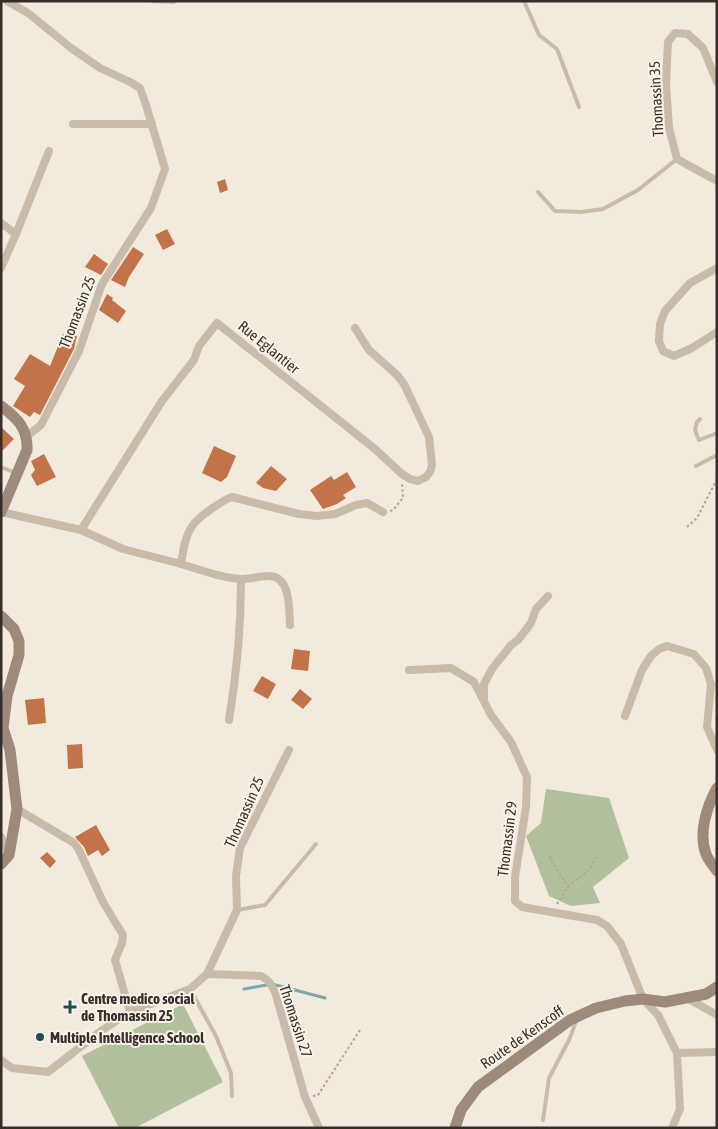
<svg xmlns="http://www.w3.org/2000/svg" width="718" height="1129" font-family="'Asap Condensed',sans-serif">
	<rect width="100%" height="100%" fill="#f2eadd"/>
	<!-- green -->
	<g fill="#b1c09d">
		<polygon points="546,789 609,798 629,858 593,887 600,903 571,906 549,896 526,836 541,823"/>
		<polygon points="183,1004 223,1082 135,1128 119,1128 82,1056"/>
	</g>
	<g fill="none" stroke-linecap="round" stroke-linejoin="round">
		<!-- stream -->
		<polyline stroke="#7ca7ae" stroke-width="3" points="244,989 272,984 325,998"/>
	</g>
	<!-- building -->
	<g fill="#c37349">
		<polygon points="225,179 228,190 220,193 217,182"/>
		<polygon points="167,229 175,244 163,250 155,235"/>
		<polygon points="133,247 144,254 129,277 125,287 111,280"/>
		<polygon points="94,254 108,264 101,275 85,267"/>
		<polygon points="107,294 113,298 112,300 126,311 118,323 99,310"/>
		<polygon points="69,333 77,336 74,349 40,415 34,412 30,417 13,406 25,386 14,379 30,354 50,366 63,334 68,336"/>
		<polygon points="1,427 14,439 1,452"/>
		<polygon points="214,446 236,456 227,477 221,482 202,473"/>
		<polygon points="44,454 56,477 37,486 31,475 35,470 31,461"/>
		<polygon points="271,466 287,479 276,491 263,488 256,483"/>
		<polygon points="347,472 356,487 343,495 346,498 337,504 323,509 310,490 331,476 334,480"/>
		<polygon points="294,649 310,651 308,671 291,669"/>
		<polygon points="262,676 276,684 268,699 253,691"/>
		<polygon points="300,689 312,699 303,709 291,700"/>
		<polygon points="44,698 46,723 28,725 25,700"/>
		<polygon points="82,744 83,768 68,769 67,745"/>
		<polygon points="96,825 110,850 102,856 98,850 88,856 84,847 75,837"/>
		<polygon points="47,852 56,861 50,868 40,858"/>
	</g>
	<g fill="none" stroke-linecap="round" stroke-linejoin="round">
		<!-- path -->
		<g stroke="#b5a593" stroke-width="2" stroke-dasharray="2.5 2.5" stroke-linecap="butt">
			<polyline points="390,511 393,510 403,498 402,484"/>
			<polyline points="687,527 697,518 717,479"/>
			<polyline points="550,856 551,860 568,887"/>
			<polyline points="557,904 568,887 590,869 596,857"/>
			<polyline points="313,1096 318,1095 360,1030"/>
		</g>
		<!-- lane -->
		<g stroke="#c9bba9" stroke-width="4">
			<polyline points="152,1 174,2"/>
			<polyline points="524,1 539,35 557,49 579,107"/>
			<polyline points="538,192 555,211 581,212 603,209 638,190 677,159"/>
			<polyline points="700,419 697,422 695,430 699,440 717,433"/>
			<polyline points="696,466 717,455"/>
			<polyline points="1,467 16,473"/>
			<polyline points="237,910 265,905 316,844"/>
			<polyline points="190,989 216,1036 231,1073 232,1096"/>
			<polyline points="543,1120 549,1078 570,1038 576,1021"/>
		</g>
		<!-- street -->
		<g stroke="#c9bba9" stroke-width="8">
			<polyline points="7,1 28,13 71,48 100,68 130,82 140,88 146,105 165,169 151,208 102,284 79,351 41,425 27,436"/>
			<polyline points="717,82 703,48 688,34 675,33 668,42 666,83 669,128 677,159 717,181"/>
			<polyline points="73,124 152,124"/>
			<polyline points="1,223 16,234 1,268"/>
			<polyline points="16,234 49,151"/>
			<polyline points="717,268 690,283 665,311 660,324 659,341 663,351 674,356 692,348 717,332"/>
			<polyline points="1,512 81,530 162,401 194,360 199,346 217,323 375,449 402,474 410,479 418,481 426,477 430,472 432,465 429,437 404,384 397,375 369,350 355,328"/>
			<path d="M81 530 123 549 181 564C183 552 185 535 193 525 198 517 223 500 232 497L299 514 317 516 335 514 356 505 367 503 383 512"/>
			<path d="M181 564C201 570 221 578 242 579 251 579 260 576 269 576 291 576 289 610 290 625"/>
			<polyline points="409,670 451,668 474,682 491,715 511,742 527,777 526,807 515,877 515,901 522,907 597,920 607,926 621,944 643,999 658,1015 677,1053 680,1109 672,1128"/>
			<polyline points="484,699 484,684 492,669 511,645 518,640 531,623 536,609 548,596"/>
			<polyline points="625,716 642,670 651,656 659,649 667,646 694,654 706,668 711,684 707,727 717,750"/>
			<path d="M229 720C237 672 241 627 241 579"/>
			<polyline points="17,809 74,843 79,850 103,902 123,935 122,943 115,960 130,1012"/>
			<polyline points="1,837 9,855"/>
			<path d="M207 974 261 976C269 980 271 984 275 992L305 1097 319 1128"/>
			<polyline points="687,998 717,1015"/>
			<polyline points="677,1053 717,1052"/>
			<polyline points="1,1060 12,1068 48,1072 101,1031 130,1012 190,989 207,974 237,910 236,876 240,848 289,750"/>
		</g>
		<!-- secondary -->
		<g stroke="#9d8a7a" stroke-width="11">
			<path d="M1 406C17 418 28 428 27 450L1 512"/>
			<polyline points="1,616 14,629 19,641 19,655 7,696 3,728 10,750 17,809 9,855 1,864"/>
			<path d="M717 788C707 806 698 833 706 854 708 860 713 865 717 871"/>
			<polyline points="455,1128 461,1110 478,1087 570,1020 596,1008 625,1001 643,999 665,1002 706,994 717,987"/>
		</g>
	</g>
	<!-- markers -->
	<g fill="#1f4e57" stroke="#f9f3e9" stroke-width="2">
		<path d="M67.5 999.5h5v5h5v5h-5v5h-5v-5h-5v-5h5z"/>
		<circle cx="40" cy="1037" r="5"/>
	</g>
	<g text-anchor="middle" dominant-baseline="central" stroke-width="4" stroke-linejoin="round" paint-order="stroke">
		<!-- street labels -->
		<g font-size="15" fill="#372e29" stroke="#f9f3e9">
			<text transform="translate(656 99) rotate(-93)">Thomassin 35</text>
			<text transform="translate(77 312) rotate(-69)">Thomassin 25</text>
			<text transform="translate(269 347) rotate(39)">Rue Eglantier</text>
			<text transform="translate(244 812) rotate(-66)">Thomassin 25</text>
			<text transform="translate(507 839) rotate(-83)">Thomassin 29</text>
			<text transform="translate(296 1021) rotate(72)">Thomassin 27</text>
			<text transform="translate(522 1037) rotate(-35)">Route de Kenscoff</text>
		</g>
		<!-- poi labels -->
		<g font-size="15" font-weight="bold" fill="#372e29" stroke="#f9f3e9" text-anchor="start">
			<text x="81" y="998">Centre medico social<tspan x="81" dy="17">de Thomassin 25</tspan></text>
			<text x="50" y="1037">Multiple Intelligence School</text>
		</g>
	</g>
	<!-- border -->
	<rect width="718" height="1129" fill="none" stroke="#372e29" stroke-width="5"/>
</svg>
